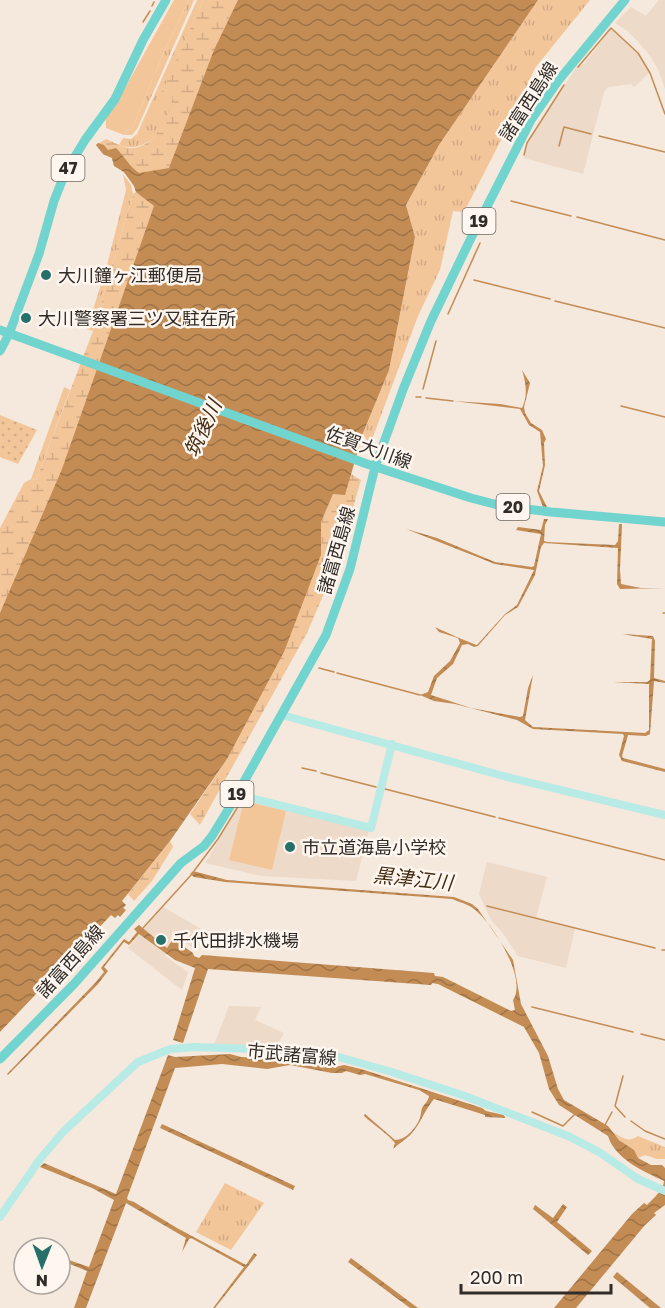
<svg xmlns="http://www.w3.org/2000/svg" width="665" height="1308" font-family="'Golos Text','Noto Sans JP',sans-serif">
	<defs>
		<pattern id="grass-tufts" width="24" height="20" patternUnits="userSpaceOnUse" patternTransform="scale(1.5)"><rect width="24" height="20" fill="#f3c69a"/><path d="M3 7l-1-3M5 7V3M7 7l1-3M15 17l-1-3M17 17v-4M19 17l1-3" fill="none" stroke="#d1aa85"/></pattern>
		<pattern id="wetland-marsh" width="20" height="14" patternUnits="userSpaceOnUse" patternTransform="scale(1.5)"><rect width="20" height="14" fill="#f3c69a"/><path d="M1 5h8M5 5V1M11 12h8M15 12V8" fill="none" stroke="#d1aa85"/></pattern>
		<pattern id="garden-dots" width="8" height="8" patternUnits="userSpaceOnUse" patternTransform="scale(1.5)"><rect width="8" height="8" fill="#f3c69a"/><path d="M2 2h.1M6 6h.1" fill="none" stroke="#d1aa85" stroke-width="1.8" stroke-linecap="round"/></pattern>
		<pattern id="water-waves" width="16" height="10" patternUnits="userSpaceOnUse" patternTransform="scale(1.5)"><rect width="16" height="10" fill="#c38c54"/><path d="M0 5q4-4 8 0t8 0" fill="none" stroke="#9f7346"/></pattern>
	</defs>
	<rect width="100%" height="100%" fill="#f5e8dc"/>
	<!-- built -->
	<g fill="#eddac8">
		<polygon points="659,0 665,0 665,89 658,69 648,53 629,32 615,23 631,7 646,16"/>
		<polygon points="611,29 638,53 649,73 634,87 631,84 608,87 604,92 583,174 524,158 528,143 577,66 584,64"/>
		<polygon points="244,798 369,830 356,881 262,876 205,863"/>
		<polygon points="487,862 547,877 536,918 575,928 566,968 518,956 505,936 491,920 479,894"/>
		<polygon points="163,907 203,930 196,950 177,937 165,956 188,972 182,990 128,948"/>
		<polygon points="229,1006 261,1007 255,1020 284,1033 276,1047 214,1045"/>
	</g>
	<!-- grass -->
	<g fill="url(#grass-tufts)">
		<polygon points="189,0 194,0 137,129 132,135 124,135 127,130 133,127 164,51"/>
		<path d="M197 0H203L163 91 174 97C171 106 169 117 164 125 154 141 138 152 119 145L123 138 131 139 137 134Z"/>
		<polygon points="538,0 590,0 535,68 516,111 464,212 453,211 440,270 418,316 370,445 363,434 389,370 415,238 406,205 439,145"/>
		<polygon points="123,174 131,185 133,194 93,331 87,329 107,265 126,190"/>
		<polygon points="64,387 70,390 36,480 31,479"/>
		<path d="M613 1132C623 1138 628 1143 638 1136L665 1147V1159H657L645 1155 638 1158C632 1147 620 1143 613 1132Z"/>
		<polygon points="225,1183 264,1203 231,1250 196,1232"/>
	</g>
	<!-- wetland -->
	<g fill="url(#wetland-marsh)">
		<path d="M203 0H252L0 633V528L24 483 31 479 36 480 93 331 133 194 136 192C133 179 125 172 114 166L112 158 103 154 96 145 106 139C113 142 122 147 129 148 156 149 167 118 173 97L162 92Z"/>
		<polygon points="415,237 389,370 363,433 351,474 361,480 345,536 337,537 328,584 307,633 200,825 190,814 227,759 321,555 321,522 333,493"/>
		<polygon points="170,841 173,847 152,881 134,901 128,894"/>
	</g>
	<!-- garden -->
	<polygon fill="url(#garden-dots)" points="0,415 37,430 18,464 0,457"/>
	<!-- pitch -->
	<g fill="#f3c69a">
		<polygon points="174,0 189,0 164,51 133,127 127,130 124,135 106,128 106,118 120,97"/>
		<polygon points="244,801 286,811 272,870 229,860"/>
	</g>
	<!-- water -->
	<g fill="url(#water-waves)">
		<path d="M238 0H538L439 145 406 205 415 237 389 370 363 433 345 495 333 494 321 522V555L284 652 227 759 170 841 122 901 126 905 123 908 126 910 120 917 118 915 115 918 111 915 0 1032V613L62 469 154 206 136 192 134 186 124 172 114 166 112 158 103 154 96 145 98 143 104 145 108 150 116 148C125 157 129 166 139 173L169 168 214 50Z"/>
		<path d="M522 370 530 383 524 407 525 413 531 423 542 430 546 439 544 443 545 465 539 491 547 507H543L537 491 543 466 540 432 529 425 520 409 453 401 500 404 522 408C528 396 526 383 522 370Z"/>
		<path d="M544 519H548L545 525 544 541 547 542 615 545 618 541 619 524H622L620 570 621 584 641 588H665L620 589 617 584 618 548 544 543 541 547 535 575 518 607 505 615 478 646 474 647 468 644 462 645 453 664 437 678 431 695 471 708 520 717 523 716 528 688 533 675 525 720 533 727 645 733 649 730V684L613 682H647L650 680 652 639 622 634 653 636 655 641 654 678 665 681V683L654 681 650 734 646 736 628 735 622 756 623 758 665 769V772L622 761 619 755 624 736 623 734 533 729 517 720 455 704 434 701 420 695 428 692 434 676 450 661 460 643 458 638 439 632 435 627C438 629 473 644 477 645L505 614 517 605 534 570 495 564 406 529 437 538 495 562 532 567 534 566 541 534 516 530 518 527 541 530Z"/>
		<path d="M193 871 227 880 454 897 472 904 478 909 513 960 521 1004 548 1056 558 1089 564 1100 608 1126 619 1140 634 1150 638 1158 651 1165H662L665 1168V1205L654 1213 656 1215 645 1225 576 1308H554L632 1214 644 1203 647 1205C653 1199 664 1189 664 1181 643 1171 615 1159 608 1136L559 1105 549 1089 539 1053 524 1027 438 984 432 983 431 985 208 969 183 1043 173 1040 195 968 175 960 139 934 129 945 124 942 104 967 108 971 98 984 8 1075 7 1074 96 982 104 972 101 968 124 939 129 942 137 932 134 929 139 925 167 948 173 939 193 953 194 956 199 958 202 955 434 973 435 976 443 977 511 1011 515 1010 513 1000C528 979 492 922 474 909 468 904 459 902 452 899L225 882 194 877 190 874Z"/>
		<path d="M230 1054 241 1057 265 1058 296 1057 324 1062 327 1065 335 1067 344 1065 361 1069 482 1108 486 1111 504 1115 505 1118 485 1117V1115L434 1099C425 1109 421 1123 412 1133 406 1140 399 1143 393 1149L395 1143C388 1134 374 1125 364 1116L365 1114 395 1140C406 1140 416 1128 420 1118 421 1115 421 1111 422 1108 425 1103 428 1102 429 1096L419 1090 365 1074 360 1075 346 1071 342 1073H332L290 1065 267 1069 222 1064 175 1068 127 1198 128 1200 134 1202 177 1228 246 1265 254 1253 257 1255 215 1308H213L244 1267 191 1238 189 1239 182 1252 186 1238 126 1203 86 1308H74L87 1271 60 1260V1257L89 1267 114 1200 92 1188 40 1167 44 1163 116 1194 168 1055 175 1057Z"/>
		<polygon points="162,1124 295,1186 293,1190 160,1128"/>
		<polygon points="563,1204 567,1207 557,1222 592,1251 588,1255 533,1209 535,1205 553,1218"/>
		<polygon points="351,1258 418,1308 410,1308 348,1262"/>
		<polygon points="617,1272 661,1308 650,1308 613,1277"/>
	</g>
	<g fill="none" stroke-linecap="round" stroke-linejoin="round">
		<!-- stream -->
		<g stroke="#c38c54" stroke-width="1.5">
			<polyline points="152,6 154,2"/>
			<polyline points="143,22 150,11"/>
			<polyline points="578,67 611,28 638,53 650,73 665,114"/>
			<polyline points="599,136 665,152"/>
			<polyline points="559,146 564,127 591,134"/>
			<polyline points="524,155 527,143 564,85"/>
			<polyline points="511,201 571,216"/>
			<polyline points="577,217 665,240"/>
			<polyline points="474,280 550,299"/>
			<polyline points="555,301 665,328"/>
			<polyline points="448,314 480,243"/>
			<polyline points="423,389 436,341"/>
			<polyline points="416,397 421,397"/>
			<polyline points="426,398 453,401"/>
			<polyline points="621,406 665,417"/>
			<polyline points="663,613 665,613"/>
			<polyline points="319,668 334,672"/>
			<polyline points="337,673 420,695"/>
			<polyline points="302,768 316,771"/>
			<polyline points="321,773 376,787"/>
			<polyline points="385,789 495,817"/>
			<polyline points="499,818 665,860"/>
			<polyline points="194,871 218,839 242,800"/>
			<polyline points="487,906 655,948"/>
			<polyline points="143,928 192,874"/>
			<polyline points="662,950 665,950"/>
			<polyline points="74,952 80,958"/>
			<polyline points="532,1007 633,1032"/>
			<polyline points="641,1034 665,1040"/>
			<polyline points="623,1076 615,1106 625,1117"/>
			<polyline points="532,1112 563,1126 575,1114"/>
			<polyline points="631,1121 645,1131 665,1139"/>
			<polyline points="605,1125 612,1112"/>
		</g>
		<!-- secondary -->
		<g stroke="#b8eae6" stroke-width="8">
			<polyline points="282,715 507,777 665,815"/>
			<polyline points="247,797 371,828 392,744"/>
			<polyline points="0,1217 40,1159 64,1131 138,1062 170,1049 195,1047 289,1050 328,1054 392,1072 465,1096 568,1136 599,1152 638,1179 665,1191"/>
		</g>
		<!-- primary -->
		<g stroke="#72d4ce" stroke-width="9">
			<polyline points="0,330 367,464 471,498 502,506 551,512 665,522"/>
			<polyline points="0,351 9,334 39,254 54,201 65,173 85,140 115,99 143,40 166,0"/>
			<polyline points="0,1059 74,984 181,863 204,846 212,836 231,805 326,635 350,569 375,467 404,387 431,321 472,236 531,120 558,81 625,0"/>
		</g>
	</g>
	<!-- markers -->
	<g fill="#277069" stroke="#fef6ef" stroke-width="2">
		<circle cx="46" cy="275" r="6"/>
		<circle cx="26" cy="318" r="6"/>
		<circle cx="290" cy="847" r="6"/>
		<circle cx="161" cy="940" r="6"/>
	</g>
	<g text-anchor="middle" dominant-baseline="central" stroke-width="5" stroke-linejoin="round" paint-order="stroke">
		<!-- shield labels -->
		<g fill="#fef6ef" stroke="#6e6963" stroke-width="1.5">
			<rect x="51.5" y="155" width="33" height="26" rx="4.5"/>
			<rect x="462.5" y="208" width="33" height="26" rx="4.5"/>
			<rect x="496.5" y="494" width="33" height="26" rx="4.5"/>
			<rect x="220.5" y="781" width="33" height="26" rx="4.5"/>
		</g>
		<g font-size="16" font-weight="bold" fill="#312c27">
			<text x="68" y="168">47</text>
			<text x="479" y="221">19</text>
			<text x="513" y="507">20</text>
			<text x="237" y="794">19</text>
		</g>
		<!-- street labels -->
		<g font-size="18" fill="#312c27" stroke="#fef6ef">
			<text transform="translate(528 101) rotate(-57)">諸富西島線</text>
			<text transform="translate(369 447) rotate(20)">佐賀大川線</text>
			<text transform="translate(336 550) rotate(-74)">諸富西島線</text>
			<text transform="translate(70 961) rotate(-48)">諸富西島線</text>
			<text transform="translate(292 1054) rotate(5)">市武諸富線</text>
		</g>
		<!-- poi labels -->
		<g font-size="18" fill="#312c27" stroke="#fef6ef" text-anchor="start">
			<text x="58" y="275">大川鐘ヶ江郵便局</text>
			<text x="38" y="318">大川警察署三ツ又駐在所</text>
			<text x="302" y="847">市立道海島小学校</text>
			<text x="173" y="940">千代田排水機場</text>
		</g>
		<!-- water labels -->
		<g font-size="20" font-style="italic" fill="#452d14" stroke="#fef6ef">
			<text transform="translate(202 428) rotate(-65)">筑後川</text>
			<text transform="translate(413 878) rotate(6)">黒津江川</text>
		</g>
	</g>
	<!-- north arrow -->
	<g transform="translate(42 1266) rotate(181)"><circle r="28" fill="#fef6ef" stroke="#aca59f" stroke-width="1.5"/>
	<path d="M0-4.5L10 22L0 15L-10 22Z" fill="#277069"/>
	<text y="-9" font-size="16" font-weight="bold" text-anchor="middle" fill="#312c27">N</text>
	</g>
	<!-- scale -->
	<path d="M461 1284v9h150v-9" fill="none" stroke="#312c27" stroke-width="3"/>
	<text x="470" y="1284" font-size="18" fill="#312c27" stroke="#fef6ef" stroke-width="4.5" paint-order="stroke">200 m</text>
</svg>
